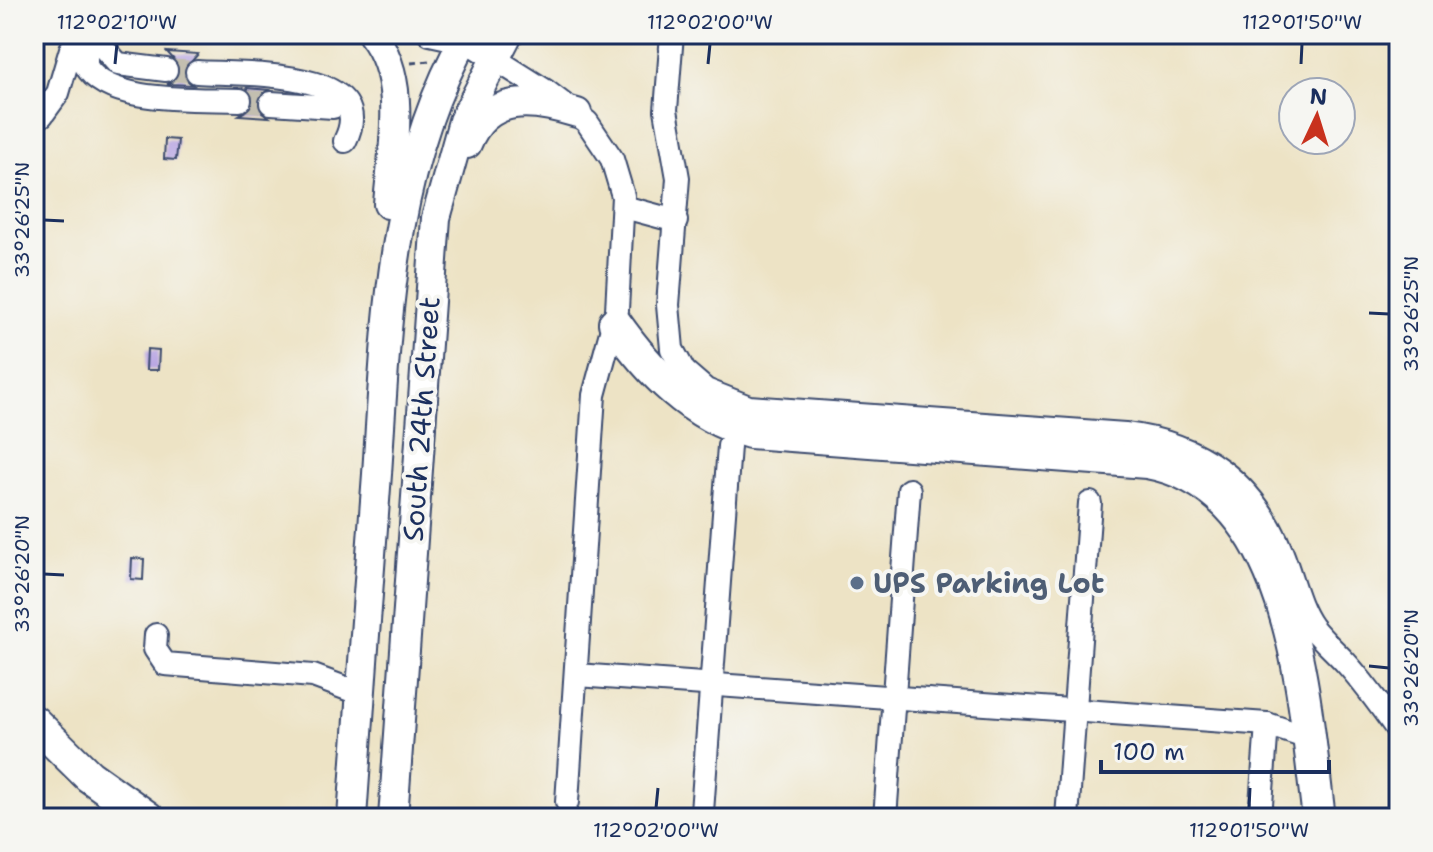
<svg xmlns="http://www.w3.org/2000/svg" width="1433" height="852" font-family="'Shantell Sans',sans-serif">
	<rect width="100%" height="100%" fill="#f6f6f2"/>
	<filter id="ink" filterUnits="userSpaceOnUse"><feTurbulence type="fractalNoise" baseFrequency=".0125" numOctaves="2"/><feDisplacementMap in="SourceGraphic" scale="16" xChannelSelector="R" yChannelSelector="G"/><feConvolveMatrix kernelMatrix="1 2 1 2 8 2 1 2 1" color-interpolation-filters="sRGB"/></filter>
	<filter id="wash" filterUnits="userSpaceOnUse"><feTurbulence type="fractalNoise" baseFrequency=".006" numOctaves="4" result="noise"/><feDisplacementMap in="SourceGraphic" scale="32" xChannelSelector="R" yChannelSelector="G"/><feGaussianBlur stdDeviation="1.8" result="paint"/><feColorMatrix in="noise" values="0 0 0 0 0 0 0 0 0 0 0 0 0 0 0 0 0 1.4 0 .05"/><feComposite in="paint" operator="in"/></filter>
	<g filter="url(#wash)">
		<rect width="100%" height="100%" fill="#ede3c5"/>
		<g id="blocks">
			<!-- building -->
			<g fill="#baa7e3">
				<polygon points="167,52 198,54 183,71 185,79 193,85 167,84 177,79 180,71 178,64"/>
				<polygon points="247,88 269,90 260,95 257,103 259,110 269,117 239,115 251,108 254,101"/>
				<polygon points="165,139 178,140 176,160 164,159"/>
				<polygon points="147,349 159,350 158,370 146,370"/>
				<polygon points="132,558 144,559 143,580 131,579"/>
			</g>
		</g>
	</g>
	<g filter="url(#ink)">
		<use href="#blocks" fill-opacity="0" stroke="#3a4a6d" stroke-width="2"/>
		<g fill="none" stroke-linecap="round" stroke-linejoin="round">
			<!-- minor-tunnel -->
			<g stroke="#c3bfb0" stroke-width="22" stroke-dasharray="22 11" stroke-linecap="butt">
				<polyline points="166,70 197,72"/>
				<polyline points="240,100 271,103"/>
			</g>
			<defs>
				<g id="minor">
					<path d="M86 34V66C108 105 198 98 240 100"/>
					<polyline points="102,34 101,45 118,64 166,70"/>
					<polyline points="430,34 462,41"/>
					<polyline points="455,34 546,91 587,122 612,159 623,196 617,310 594,395 567,802"/>
					<path d="M672 34 666 110 678 178 668 305 672 349 684 371 706 390 749 407 1125 434C1200 443 1254 482 1282 553 1292 578 1297 606 1312 627 1322 640 1335 651 1346 663 1366 685 1382 708 1399 732"/>
					<path d="M197 72C237 75 382 67 345 141"/>
					<polyline points="271,103 333,107"/>
					<polyline points="42,115 58,93 71,49 84,34"/>
					<polyline points="624,207 676,221"/>
					<polyline points="156,635 155,649 165,664 313,676 361,694"/>
					<polyline points="577,675 1267,724 1308,738"/>
					<polyline points="702,812 729,446"/>
					<polyline points="885,818 909,490"/>
					<polyline points="1067,818 1090,503"/>
					<polyline points="1260,818 1267,724"/>
				</g>
				<g id="major">
					<path d="M372 34C409 81 392 149 388 204"/>
					<path d="M467 144C487 93 533 99 577 113"/>
					<path d="M352 818C360 703 368 589 377 474 387 323 390 168 467 34"/>
					<polyline points="393,818 436,218 463,121 508,34"/>
				</g>
				<g id="highway">
					<path d="M615 323C649 371 691 416 750 432L1147 462C1296 489 1303 698 1319 818"/>
					<polyline points="34,722 89,776 148,818"/>
				</g>
			</defs>
			<!-- minor casing -->
			<use href="#minor" stroke="#3a4a6d" stroke-width="26"/>
			<!-- major casing -->
			<use href="#major" stroke="#3a4a6d" stroke-width="32"/>
			<!-- highway casing -->
			<use href="#highway" stroke="#3a4a6d" stroke-width="36"/>
			<!-- path -->
			<polyline stroke="#3a4a6d" stroke-width="3" stroke-dasharray="6 6" stroke-linecap="butt" points="411,63 430,61"/>
			<!-- minor -->
			<use href="#minor" stroke="#fff" stroke-width="22"/>
			<!-- major -->
			<use href="#major" stroke="#fff" stroke-width="28"/>
			<!-- highway -->
			<use href="#highway" stroke="#fff" stroke-width="32"/>
		</g>
	</g>
	<!-- ticks -->
	<path fill="none" stroke="#1b2f5e" stroke-width="3" d="M115 64 117 44M708 64 710 44M1301 64 1302 44M44 220 64 221M1369 313 1389 314M44 574 64 575M1369 666 1389 668M656 808 658 788M1249 808 1250 788"/>
	<!-- markers -->
	<circle fill="#5c6f8a" stroke="#f6f6f2" stroke-width="3" cx="857" cy="583" r="8"/>
	<g text-anchor="middle" dominant-baseline="central" stroke-width="8" stroke-linejoin="round" paint-order="stroke">
		<!-- street labels -->
		<g font-size="28" fill="#1b2f5e" stroke="#f6f6f2">
			<text transform="translate(421 419) rotate(-86)">South 24th Street</text>
		</g>
		<!-- service labels -->
		<g font-size="28" font-weight="bold" fill="#4e5e75" stroke="#f6f6f2" text-anchor="start">
			<text x="873" y="583">UPS Parking Lot</text>
		</g>
	</g>
	<!-- margin -->
	<rect width="1433" height="852" fill="none" stroke="#f6f6f2" stroke-width="88"/>
	<!-- north arrow -->
	<g transform="translate(1317 116) rotate(4)"><circle r="38" fill="#f6f6f2" stroke="#9ea6b7" stroke-width="2"/>
	<path d="M0-6L14 30L0 20L-14 30Z" fill="#c8321e"/>
	<text y="-12" font-size="22" font-weight="bold" text-anchor="middle" fill="#1b2f5e">N</text>
	</g>
	<!-- scale -->
	<path d="M1101 760v12h228v-12" fill="none" stroke="#1b2f5e" stroke-width="4"/>
	<text x="1113" y="760" font-size="24" fill="#1b2f5e" stroke="#f6f6f2" stroke-width="6" paint-order="stroke">100 m</text>
	<rect x="44" y="44" width="1345" height="764" fill="none" stroke="#1b2f5e" stroke-width="3"/>
	<g font-size="20" text-anchor="middle" fill="#1b2f5e">
		<text x="117" y="29">112°02'10"W</text>
		<text x="710" y="29">112°02'00"W</text>
		<text x="1302" y="29">112°01'50"W</text>
		<text transform="translate(22 220) rotate(-90)" y="7">33°26'25"N</text>
		<text transform="translate(1411 314) rotate(-90)" y="7">33°26'25"N</text>
		<text transform="translate(22 574) rotate(-90)" y="7">33°26'20"N</text>
		<text transform="translate(1411 668) rotate(-90)" y="7">33°26'20"N</text>
		<text x="656" y="837">112°02'00"W</text>
		<text x="1249" y="837">112°01'50"W</text>
	</g>
</svg>
